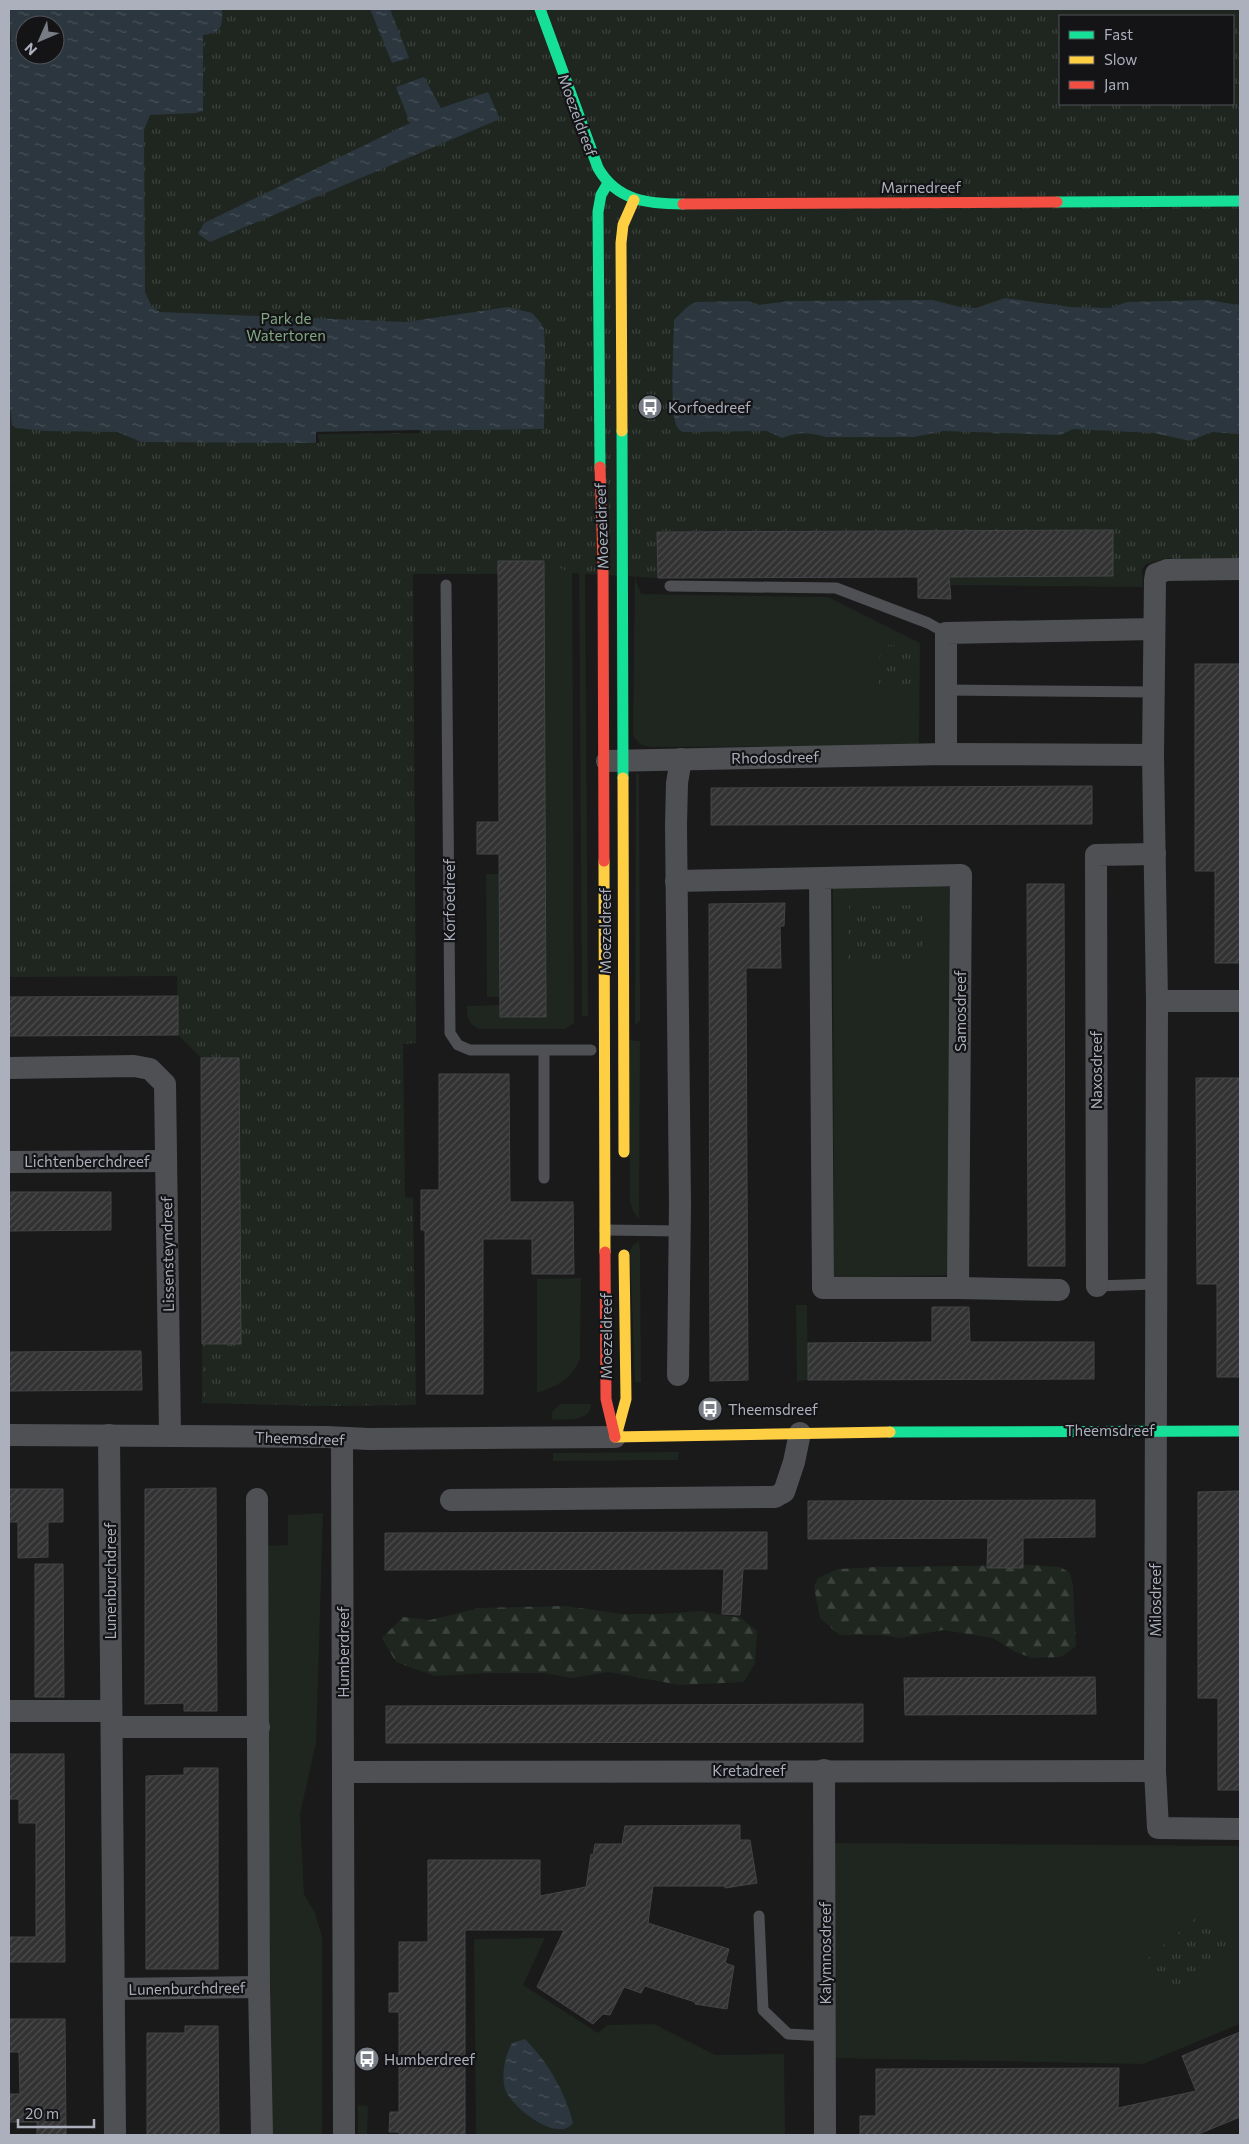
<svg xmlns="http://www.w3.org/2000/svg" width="1249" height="2144" font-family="Commissioner,sans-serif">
	<defs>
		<pattern id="forest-firs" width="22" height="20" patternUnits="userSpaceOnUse" patternTransform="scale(1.25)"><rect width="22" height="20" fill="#1e261f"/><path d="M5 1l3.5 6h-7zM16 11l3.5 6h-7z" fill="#3c433e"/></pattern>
		<pattern id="park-tufts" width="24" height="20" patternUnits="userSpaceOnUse" patternTransform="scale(1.25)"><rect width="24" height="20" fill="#1e261f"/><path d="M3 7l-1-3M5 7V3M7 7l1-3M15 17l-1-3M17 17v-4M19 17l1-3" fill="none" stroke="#3c433e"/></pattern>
		<pattern id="water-ripples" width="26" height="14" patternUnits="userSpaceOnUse" patternTransform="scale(1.25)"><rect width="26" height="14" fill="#2c363e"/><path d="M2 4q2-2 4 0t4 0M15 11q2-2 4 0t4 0" fill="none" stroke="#485158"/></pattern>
		<pattern id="building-hatch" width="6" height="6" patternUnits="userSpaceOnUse" patternTransform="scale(1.25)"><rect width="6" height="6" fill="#323233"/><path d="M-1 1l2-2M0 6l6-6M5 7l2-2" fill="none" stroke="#4d4d4f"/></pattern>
	</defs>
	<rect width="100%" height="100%" fill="#1a1a1b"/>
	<!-- green -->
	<g fill="#1e261f">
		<polygon points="1117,518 1146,564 1142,570 1143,587 950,585 950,577 1113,576 1113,530"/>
		<path d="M572 530 574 1023 565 1029H480C468 1025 467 1017 467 1006L500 1005V1017H546L544 562 498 561V574L466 534Z"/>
		<polygon points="579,544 585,560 588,1016 582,1016"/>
		<polygon points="635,565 636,581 641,594 828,597 920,643 919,746 649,747 640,744 633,736"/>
		<polygon points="636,774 639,774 640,1021 635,1025"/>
		<polygon points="486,874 499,874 500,997 487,997"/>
		<polygon points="951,884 949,1275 834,1278 833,887"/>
		<polygon points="629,1040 640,1041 639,1219 633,1211 630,1201"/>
		<polygon points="639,1241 640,1249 641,1382 635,1382 630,1251 633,1245"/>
		<path d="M581 1278 580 1359C571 1380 557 1386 537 1393V1279Z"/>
		<polygon points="796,1305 807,1305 808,1380 797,1381"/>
		<path d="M561 1404H591C592 1422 565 1419 553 1420 549 1412 555 1408 561 1404Z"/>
		<polygon points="679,1452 678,1460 553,1461 553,1453"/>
		<polygon points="323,1513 316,1743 300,1814 304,1894 315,1913 322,1937 322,2135 270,2135 266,1546 288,1545 288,1515"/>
		<polygon points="832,1843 1240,1846 1240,2024 1143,2064 829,2058"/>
		<polygon points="545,1938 523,1985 598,2033 607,2025 654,2024 715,2055 784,2054 785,2135 476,2135 474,1939"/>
		<polygon points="358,2105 368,2106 367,2135 358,2135"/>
	</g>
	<!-- forest -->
	<g fill="url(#forest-firs)">
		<polygon points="1032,1565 1060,1567 1070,1573 1073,1586 1076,1646 1061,1657 1031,1658 1014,1651 993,1638 943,1630 900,1638 881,1635 839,1635 820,1618 814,1587 818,1578 838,1569 876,1567"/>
		<polygon points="565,1606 623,1614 662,1614 700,1611 741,1618 757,1631 755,1663 744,1682 680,1685 608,1672 572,1678 544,1673 488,1673 435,1676 396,1662 382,1638 403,1617 430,1620 479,1608"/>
	</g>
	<!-- park -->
	<g fill="url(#park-tufts)" fill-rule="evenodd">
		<path d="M9 9H1240V560H1180L1168 558 1146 564 1142 570V577L1113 576V530L658 531V578L572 573 544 561H498V574H413L416 1027V1043L403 1044 405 1197 413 1198 416 1405 323 1406 202 1403V1344H241L239 1058H201L178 1035 177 976 9 977ZM1060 16H1233V104H1060ZM25 25H55V55H25Z"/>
		<polygon points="880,645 916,646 915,685 879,684"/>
		<polygon points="922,905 923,960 848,960 849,906"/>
		<polygon points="1203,1912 1233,1948 1175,1997 1145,1961"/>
	</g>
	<!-- water -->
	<g fill="url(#water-ripples)" fill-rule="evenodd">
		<path d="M9 9H222C223 27 221 33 203 35V111L196 113 150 115 144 130 145 292 152 307 160 312 406 322 508 307 532 313 541 323 544 329 545 350 544 429 316 432V443L141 442 118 432 45 431 16 428 12 425 9 399V67L11 40ZM25 25H55V55H25Z"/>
		<polygon points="370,9 390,9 409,58 392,63"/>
		<polygon points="424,77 441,108 488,92 500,119 210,242 198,234 204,223 410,123 396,87"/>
		<path d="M1005 298 1071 307 1110 308 1127 302 1209 300 1238 305 1240 304V434L1212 432 1190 441 1154 433 1073 429 1060 435 943 431 914 437H825C809 432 798 432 782 438L767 431 683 432C681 431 679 430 677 427 669 413 674 340 674 320L687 307 696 302 748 301 759 305 790 301 933 300 960 307 976 308Z"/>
		<path d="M525 2039C548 2062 565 2092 573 2123 558 2144 511 2107 505 2089 501 2074 505 2056 512 2043Z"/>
	</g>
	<!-- pier -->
	<polygon fill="#1a1a1b" points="420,430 420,433 318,434 319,443 316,443 316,432"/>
	<!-- building -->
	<g fill="url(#building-hatch)" stroke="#434447">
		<polygon points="1113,530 1113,576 949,577 951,599 918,598 918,577 658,578 657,532"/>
		<polygon points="498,561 544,561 546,1017 500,1017 499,854 477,854 477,822 499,822"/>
		<polygon points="1195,664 1240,664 1240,963 1215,963 1215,871 1195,871"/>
		<polygon points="1092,786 1092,824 711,825 711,788"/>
		<polygon points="1027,884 1064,884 1065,1266 1028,1266"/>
		<polygon points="785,903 784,926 780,926 781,968 746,968 748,1380 710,1381 709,904"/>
		<polygon points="178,996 178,1035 9,1036 9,997"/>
		<polygon points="201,1058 239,1058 241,1344 202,1344"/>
		<polygon points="439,1074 509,1074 510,1202 573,1202 574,1274 532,1274 532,1239 483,1239 483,1394 426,1394 425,1230 421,1230 421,1190 439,1190"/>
		<polygon points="1196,1078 1240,1078 1240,1377 1217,1377 1217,1284 1197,1284"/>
		<polygon points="9,1192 111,1192 111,1230 9,1231"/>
		<polygon points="932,1307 969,1307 970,1342 1094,1342 1094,1379 808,1380 808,1343 932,1342"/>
		<polygon points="141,1351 142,1390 9,1391 9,1352"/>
		<polygon points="216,1488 217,1711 184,1711 184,1703 145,1704 145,1489"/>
		<polygon points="9,1489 63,1489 63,1522 48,1522 48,1557 18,1558 18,1522 9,1522"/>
		<polygon points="1240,1491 1240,1790 1218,1790 1218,1698 1198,1698 1198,1492"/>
		<polygon points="1095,1500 1095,1537 1023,1538 1023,1568 987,1568 988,1538 808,1539 808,1501"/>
		<polygon points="767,1532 767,1569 743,1569 740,1615 722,1614 724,1569 385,1570 385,1533"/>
		<polygon points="35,1564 63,1564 64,1697 35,1697"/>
		<polygon points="1095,1677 1096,1714 905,1715 904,1678"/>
		<polygon points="863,1704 863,1742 386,1743 386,1706"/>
		<polygon points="9,1754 64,1754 65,1962 9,1962 9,1937 36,1937 36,1823 19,1823 19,1799 9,1799"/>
		<polygon points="184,1768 218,1768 218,1969 146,1969 146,1776 184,1775"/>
		<polygon points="740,1825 740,1840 750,1840 757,1883 725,1888 725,1886 653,1886 648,1923 729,1949 725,1963 734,1966 727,2009 695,2004 695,2002 645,1986 641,1993 624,1987 610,2015 603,2014 593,2024 537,1987 564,1930 465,1930 465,2135 399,2135 399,2132 389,2132 390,2112 399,2112 399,2012 389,2012 389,1993 399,1993 399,1942 428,1942 428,1860 540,1860 540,1896 586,1887 591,1854 593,1855 595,1844 622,1844 625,1826"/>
		<polygon points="9,2019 65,2019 66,2135 37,2135 37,2122 9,2122 9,2094 20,2094 19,2052 9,2052"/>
		<polygon points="185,2026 218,2026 219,2135 147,2135 147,2033 185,2033"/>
		<polygon points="1240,2032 1240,2117 1196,2135 860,2135 860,2116 876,2116 876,2069 1119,2068 1118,2108 1196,2091 1182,2056"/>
	</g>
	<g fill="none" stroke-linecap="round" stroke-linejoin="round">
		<!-- lane -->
		<g stroke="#4e5054" stroke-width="11">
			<polyline points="446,585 450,1033 458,1045 470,1050 591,1050"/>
			<polyline points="670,586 836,588 928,623 946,633"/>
			<polyline points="946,690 1154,692"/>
			<polyline points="544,1051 544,1178"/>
			<polyline points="605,1230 679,1231"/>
			<polyline points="1097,1286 1155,1284"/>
			<polyline points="759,1916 763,2010 788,2034 826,2036"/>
		</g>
		<!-- street -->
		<g stroke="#4e5054" stroke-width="22">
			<polyline points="1240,569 1167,570 1156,574 1155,580 1153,755 1157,1001 1155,1771 1158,1828 1240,1829"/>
			<polyline points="946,754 946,633 1154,629"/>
			<polyline points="607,761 946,754 1153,755"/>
			<polyline points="676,881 961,875 958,1288 823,1288 820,879"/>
			<polyline points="1157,1001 1240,1001"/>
			<polyline points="9,1068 134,1066 150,1069 165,1084 170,1435"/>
			<polyline points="9,1162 165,1161"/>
			<polyline points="1097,1286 1096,855 1155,854"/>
			<polyline points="958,1288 1059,1290"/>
			<polyline points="678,1375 680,1204 676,825 677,783 681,759"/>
			<polyline points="9,1435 326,1437 369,1439 615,1437"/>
			<polyline points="109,1435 115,2135"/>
			<polyline points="342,1439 344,2135"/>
			<polyline points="257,1499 259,1987 262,2135"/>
			<polyline points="451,1500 775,1497 784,1492 794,1462 800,1433"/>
			<polyline points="9,1711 111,1711"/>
			<polyline points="112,1727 259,1727"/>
			<polyline points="824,1770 825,2135"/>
			<polyline points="344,1772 1155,1771"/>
			<polyline points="115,1989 259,1987"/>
		</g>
		<!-- fast -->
		<g stroke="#16e098" stroke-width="11">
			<path d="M540 9 598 168C617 201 648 204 683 204"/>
			<polyline points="1057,202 1240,201"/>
			<polyline points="622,431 623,778"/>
			<polyline points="600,467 598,212 601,195 608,183"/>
			<polyline points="890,1432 1240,1431"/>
		</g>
		<!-- slow -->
		<g stroke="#ffcf43" stroke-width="11">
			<polyline points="622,431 621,243 623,225 634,200"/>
			<polyline points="623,778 624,1152"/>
			<polyline points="604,861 605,1252"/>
			<polyline points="616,1436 626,1399 624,1255"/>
			<polyline points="615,1437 890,1432"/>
		</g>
		<!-- jam -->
		<g stroke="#f24e42" stroke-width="11">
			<polyline points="683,204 1057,202"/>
			<polyline points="600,467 603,564 604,861"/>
			<polyline points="605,1252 606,1399 615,1437"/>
		</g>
	</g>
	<!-- icons -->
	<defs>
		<symbol id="bus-disc" viewBox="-11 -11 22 22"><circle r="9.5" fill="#787c84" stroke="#141417"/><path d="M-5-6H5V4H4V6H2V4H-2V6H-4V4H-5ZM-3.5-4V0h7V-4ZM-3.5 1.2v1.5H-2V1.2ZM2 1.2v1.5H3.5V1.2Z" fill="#fff"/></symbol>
	</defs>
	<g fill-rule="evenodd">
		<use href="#bus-disc" x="636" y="393" width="28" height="28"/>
		<use href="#bus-disc" x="696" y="1395" width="28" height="28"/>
		<use href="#bus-disc" x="353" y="2045" width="28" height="28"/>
	</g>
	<g text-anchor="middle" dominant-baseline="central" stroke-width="4.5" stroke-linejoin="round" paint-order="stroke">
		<!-- street labels -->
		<g font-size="15" fill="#abb0bc" stroke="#141417">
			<text transform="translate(578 115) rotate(70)">Moezeldreef</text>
			<text x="921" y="187">Marnedreef</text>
			<text transform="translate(601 526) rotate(-92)">Moezeldreef</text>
			<text transform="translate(775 757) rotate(-1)">Rhodosdreef</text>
			<text transform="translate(449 900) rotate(-90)">Korfoedreef</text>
			<text transform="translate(605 931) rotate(-90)">Moezeldreef</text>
			<text transform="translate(960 1011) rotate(-90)">Samosdreef</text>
			<text transform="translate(1096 1070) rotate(-90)">Naxosdreef</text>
			<text x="87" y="1161">Lichtenberchdreef</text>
			<text transform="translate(167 1254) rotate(-91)">Lissensteyndreef</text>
			<text transform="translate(606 1336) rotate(-90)">Moezeldreef</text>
			<text x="1110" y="1430">Theemsdreef</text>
			<text transform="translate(300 1438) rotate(2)">Theemsdreef</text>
			<text transform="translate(110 1581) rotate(-90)">Lunenburchdreef</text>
			<text transform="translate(1155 1600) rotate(-90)">Milosdreef</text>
			<text transform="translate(343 1652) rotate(-90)">Humberdreef</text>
			<text x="749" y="1770">Kretadreef</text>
			<text transform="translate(825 1953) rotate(-90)">Kalymnosdreef</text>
			<text transform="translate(187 1988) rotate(-1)">Lunenburchdreef</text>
		</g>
		<!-- park labels -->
		<g font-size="15" fill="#81a884" stroke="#141417">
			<text x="286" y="318">Park de<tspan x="286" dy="17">Watertoren</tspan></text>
		</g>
		<!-- poi labels -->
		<g font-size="15" fill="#abb0bc" stroke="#141417" text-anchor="start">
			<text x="668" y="407">Korfoedreef</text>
			<text x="728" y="1409">Theemsdreef</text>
			<text x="384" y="2059">Humberdreef</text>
		</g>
	</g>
	<!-- border -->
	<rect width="1249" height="2144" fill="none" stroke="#abb0bc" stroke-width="20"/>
	<!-- legend -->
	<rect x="1059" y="15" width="175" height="90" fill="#141417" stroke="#505259"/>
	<rect x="1069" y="31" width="25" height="8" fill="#16e098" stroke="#505259"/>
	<text x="1104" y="40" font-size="15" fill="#abb0bc">Fast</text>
	<rect x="1069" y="56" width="25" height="8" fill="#ffcf43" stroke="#505259"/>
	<text x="1104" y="65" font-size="15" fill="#abb0bc">Slow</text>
	<rect x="1069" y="81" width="25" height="8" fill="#f24e42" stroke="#505259"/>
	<text x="1104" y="90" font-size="15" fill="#abb0bc">Jam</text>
	<!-- north arrow -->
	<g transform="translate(40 40) rotate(225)"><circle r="24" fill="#141417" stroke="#505259"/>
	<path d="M0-4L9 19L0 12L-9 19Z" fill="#787c84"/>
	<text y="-8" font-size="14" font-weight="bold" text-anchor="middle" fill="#abb0bc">N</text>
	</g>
	<!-- scale -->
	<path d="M18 2119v8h76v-8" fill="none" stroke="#abb0bc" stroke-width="2.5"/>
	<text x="25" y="2119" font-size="15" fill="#abb0bc" stroke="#141417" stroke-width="4" paint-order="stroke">20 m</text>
</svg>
